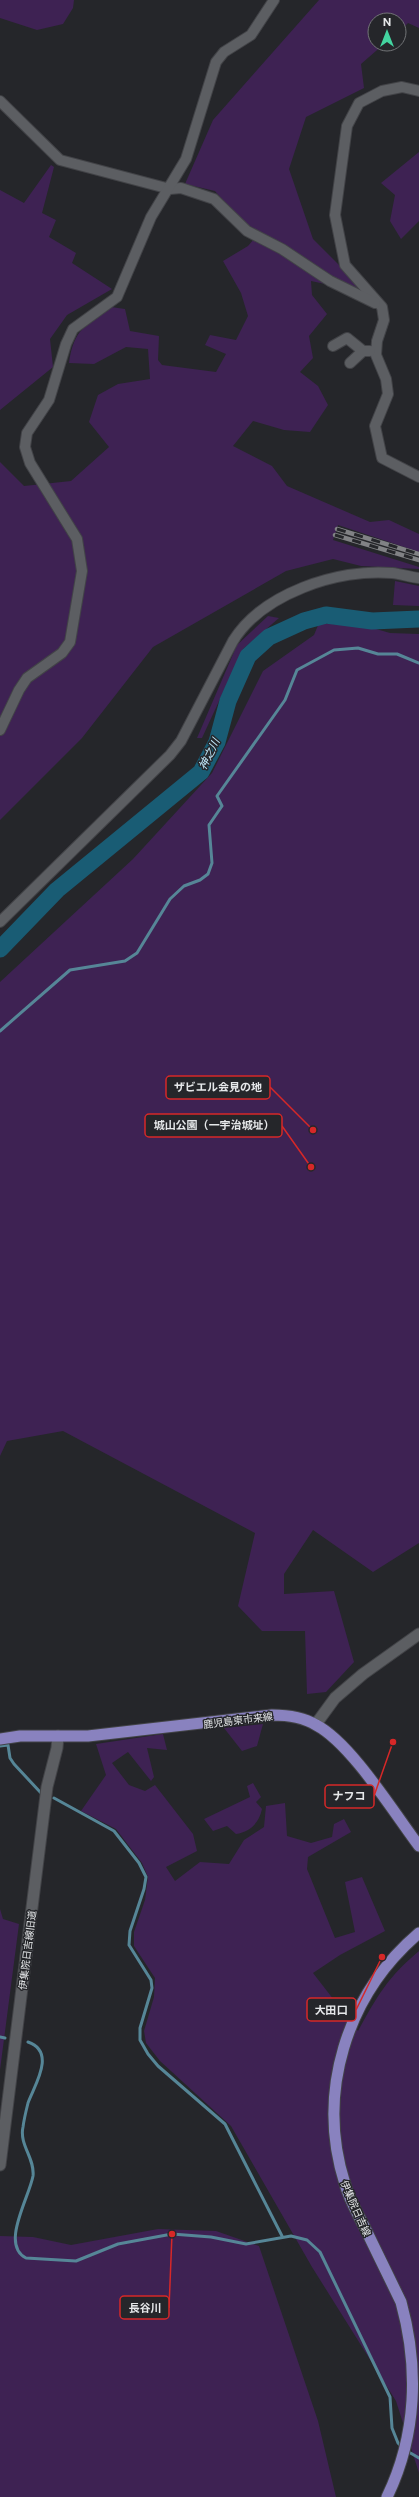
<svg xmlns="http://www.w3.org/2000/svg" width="419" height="2497" font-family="'Public Sans','Noto Sans JP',sans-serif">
	<rect width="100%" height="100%" fill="#25262a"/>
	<!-- green -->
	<g fill="#3e2253">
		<polygon points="0,0 74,0 73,8 63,24 37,30 0,18"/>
		<path d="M319 0H419V28L408 23 399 32V20H375V44H384L361 64 364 88 306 117 289 169 313 239 362 288 358 291 311 281 312 295 327 314 309 336 313 358 300 372 318 386 328 405 310 432 284 430 253 421 233 446 272 466 287 486 370 522 389 520 419 534V552L338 525 333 540 419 567V569L361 566 333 559 286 571 153 647 82 738 0 820V462L24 486 71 481 109 447 89 422 98 395 118 384 150 379 148 349 126 347 94 364 69 363C74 329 85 326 111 307L125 309 130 331 159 336 158 360 162 365 216 372 226 354 205 345 210 335 236 340 248 316 241 293 223 261 248 246 260 232 242 222 215 191 185 184 213 120Z"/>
		<polygon points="419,152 419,221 401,239 390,221 395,195 381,183"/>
		<polygon points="51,165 54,167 42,213 56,220 49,237 76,253 72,263 112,289 67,315 50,339 53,367 0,410 0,190 24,203"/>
		<polygon points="395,581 419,586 419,606 393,605"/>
		<polygon points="268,616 279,618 243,649 202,738 197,738 237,645"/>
		<polygon points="319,623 369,627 390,633 419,634 419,1543 373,1572 313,1530 284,1574 284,1594 334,1591 354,1662 326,1692 307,1694 305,1631 262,1631 238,1606 255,1533 63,1431 7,1441 0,1456 0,982 133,859 212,773 263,671 314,635"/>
		<polygon points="263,1724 257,1746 242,1751 224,1728"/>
		<path d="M163 1734 167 1750 147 1748 154 1777 151 1781 128 1752 112 1763 129 1785 145 1791 155 1785 193 1834 197 1851 166 1867 175 1881 200 1862 229 1864 244 1840 264 1827 266 1806 285 1803 287 1836 311 1843 332 1837 334 1824 344 1819 351 1832 308 1857 307 1869 335 1938 355 1932 345 1882 362 1877 385 1931 340 1955 313 1973 358 2031C378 1995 387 1978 419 1951V2473L396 2401 312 2267 231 2126 160 2061 146 2043 144 2031 154 1997 155 1978 134 1946V1932L145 1900 148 1877 142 1863 116 1829 81 1811 106 1775 96 1744Z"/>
		<path d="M253 1783 261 1797 256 1802 262 1809C259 1823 250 1832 236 1834L227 1826 213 1831 204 1819 250 1797 247 1786Z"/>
		<polygon points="0,1909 3,1919 19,1924 0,2070"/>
		<polygon points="158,2229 216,2231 259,2246 318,2421 336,2497 0,2497 0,2236 33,2237 71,2245"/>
	</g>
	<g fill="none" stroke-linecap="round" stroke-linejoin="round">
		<!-- stream -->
		<g stroke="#568697" stroke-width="3">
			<polyline points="0,1031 70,970 125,961 137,953 170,899 184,886 200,880 208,874 212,863 209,825 222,806 217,796 285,700 297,670 334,650 358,648 378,654 397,654 419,663"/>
			<polyline points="0,1746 8,1745 10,1758 14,1764 41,1793"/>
			<polyline points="54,1798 114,1831 139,1863 146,1877 144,1889 130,1931 129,1945 151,1980 152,1988 140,2028 140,2040 148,2054 158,2066 225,2124 282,2236"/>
			<polyline points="0,2037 5,2038"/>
			<path d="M28 2042C57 2052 34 2086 28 2103 26 2111 24 2119 23 2127 19 2145 35 2158 33 2176 29 2198 0 2245 26 2258L76 2261 118 2244 172 2234 211 2237 246 2244 291 2236 307 2240 320 2252 390 2397 392 2428 398 2443 403 2448"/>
			<polyline points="407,2451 419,2458"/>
		</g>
		<!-- river -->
		<polyline stroke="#195c74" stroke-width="17" points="0,949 57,890 201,772 217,742 228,701 248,656 269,637 304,621 326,615 372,621 419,619"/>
		<defs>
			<g id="minor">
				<polyline points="419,91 402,87 382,91 359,103 347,126 335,215 345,265 382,307 384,320 377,341 376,355 386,379 388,394 375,426 382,458 419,477"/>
				<polyline points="0,101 60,160 170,189 181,188 214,199 247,231 282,249 330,281 375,303"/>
				<polyline points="333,346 347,338 363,351"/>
				<polyline points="350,363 363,351 370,351"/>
				<polyline points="0,730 19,690 27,678 62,653 70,642 82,571 77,539 30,463 25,447 27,433 49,400 66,344 73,329 117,297 151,217 186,159 216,62 224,52 251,35 274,0"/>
				<path d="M0 922 170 755 181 741 233 641C262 594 338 568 392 573 401 574 410 577 419 578"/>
			</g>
			<g id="tertiary">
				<polyline points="316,1724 335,1698 363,1674 419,1634"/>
				<polyline points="0,2165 47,1787 57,1748 58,1736"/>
			</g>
			<g id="primary">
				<path d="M0 1739 20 1736H88L272 1715C287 1715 303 1717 316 1725 351 1743 394 1813 419 1846"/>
				<path d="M387 2497C417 2435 419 2367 401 2302 389 2277 377 2253 365 2228 358 2214 349 2200 345 2184 316 2093 346 1995 419 1933"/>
			</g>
		</defs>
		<!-- minor casing -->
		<use href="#minor" stroke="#424347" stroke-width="12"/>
		<!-- tertiary casing -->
		<use href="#tertiary" stroke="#424347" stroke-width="13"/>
		<!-- primary casing -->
		<use href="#primary" stroke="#424347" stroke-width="13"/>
		<!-- minor -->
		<use href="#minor" stroke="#5c5e62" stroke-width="10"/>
		<!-- tertiary -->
		<use href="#tertiary" stroke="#5c5e62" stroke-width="11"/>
		<!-- primary -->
		<use href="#primary" stroke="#8982bf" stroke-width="11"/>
		<defs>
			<g id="rail">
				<polyline points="337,529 419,554"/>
				<polyline points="335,535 419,560"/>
			</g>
		</defs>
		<!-- rail casing -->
		<use href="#rail" stroke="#818285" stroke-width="4.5"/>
		<!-- rail -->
		<use href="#rail" stroke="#25262a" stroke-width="3" stroke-dasharray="9" stroke-linecap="butt"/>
	</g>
	<g text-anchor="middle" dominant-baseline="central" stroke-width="3" stroke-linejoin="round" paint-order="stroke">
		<!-- street labels -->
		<g font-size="10" fill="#e6e8ea" stroke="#25262a">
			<text transform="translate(238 1720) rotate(-7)">鹿児島東市来線</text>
			<text transform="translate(27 1950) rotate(-83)">伊集院日吉線旧道</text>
			<text transform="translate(356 2208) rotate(66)">伊集院日吉線</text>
		</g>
		<!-- water labels -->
		<g font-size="11" font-style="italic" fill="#c0e9fb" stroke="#25262a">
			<text transform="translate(209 754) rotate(-64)">神之川</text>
		</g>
	</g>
	<!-- callouts -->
	<path fill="none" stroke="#d62828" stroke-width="1.5" d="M313 1130L270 1087M311 1167L282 1126M393 1742L374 1796M382 1957L356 2010M172 2234L169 2308"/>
	<g fill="#d62828" stroke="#25262a" stroke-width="1.5">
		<circle cx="313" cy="1130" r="4"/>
		<circle cx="311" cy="1167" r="4"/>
		<circle cx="393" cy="1742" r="4"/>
		<circle cx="382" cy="1957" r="4"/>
		<circle cx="172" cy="2234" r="4"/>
	</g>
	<g fill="#25262a" stroke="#d62828" stroke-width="1.5">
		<rect x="166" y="1076" width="104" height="23" rx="4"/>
		<rect x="145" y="1114" width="137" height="23" rx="4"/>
		<rect x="325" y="1785" width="49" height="23" rx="4"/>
		<rect x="307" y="1998" width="49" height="23" rx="4"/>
		<rect x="120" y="2296" width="49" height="23" rx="4"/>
	</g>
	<g font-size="11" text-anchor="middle" font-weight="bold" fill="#e6e8ea">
		<text x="218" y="1091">ザビエル会見の地</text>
		<text x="214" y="1129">城山公園（一宇治城址）</text>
		<text x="349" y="1800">ナフコ</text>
		<text x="331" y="2014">大田口</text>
		<text x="145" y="2312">長谷川</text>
	</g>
	<!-- north arrow -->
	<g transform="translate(387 32)"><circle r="19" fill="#25262a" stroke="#727477"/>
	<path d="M0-3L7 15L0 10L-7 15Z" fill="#43d4a0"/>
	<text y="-6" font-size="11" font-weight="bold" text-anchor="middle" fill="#e6e8ea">N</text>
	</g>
</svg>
